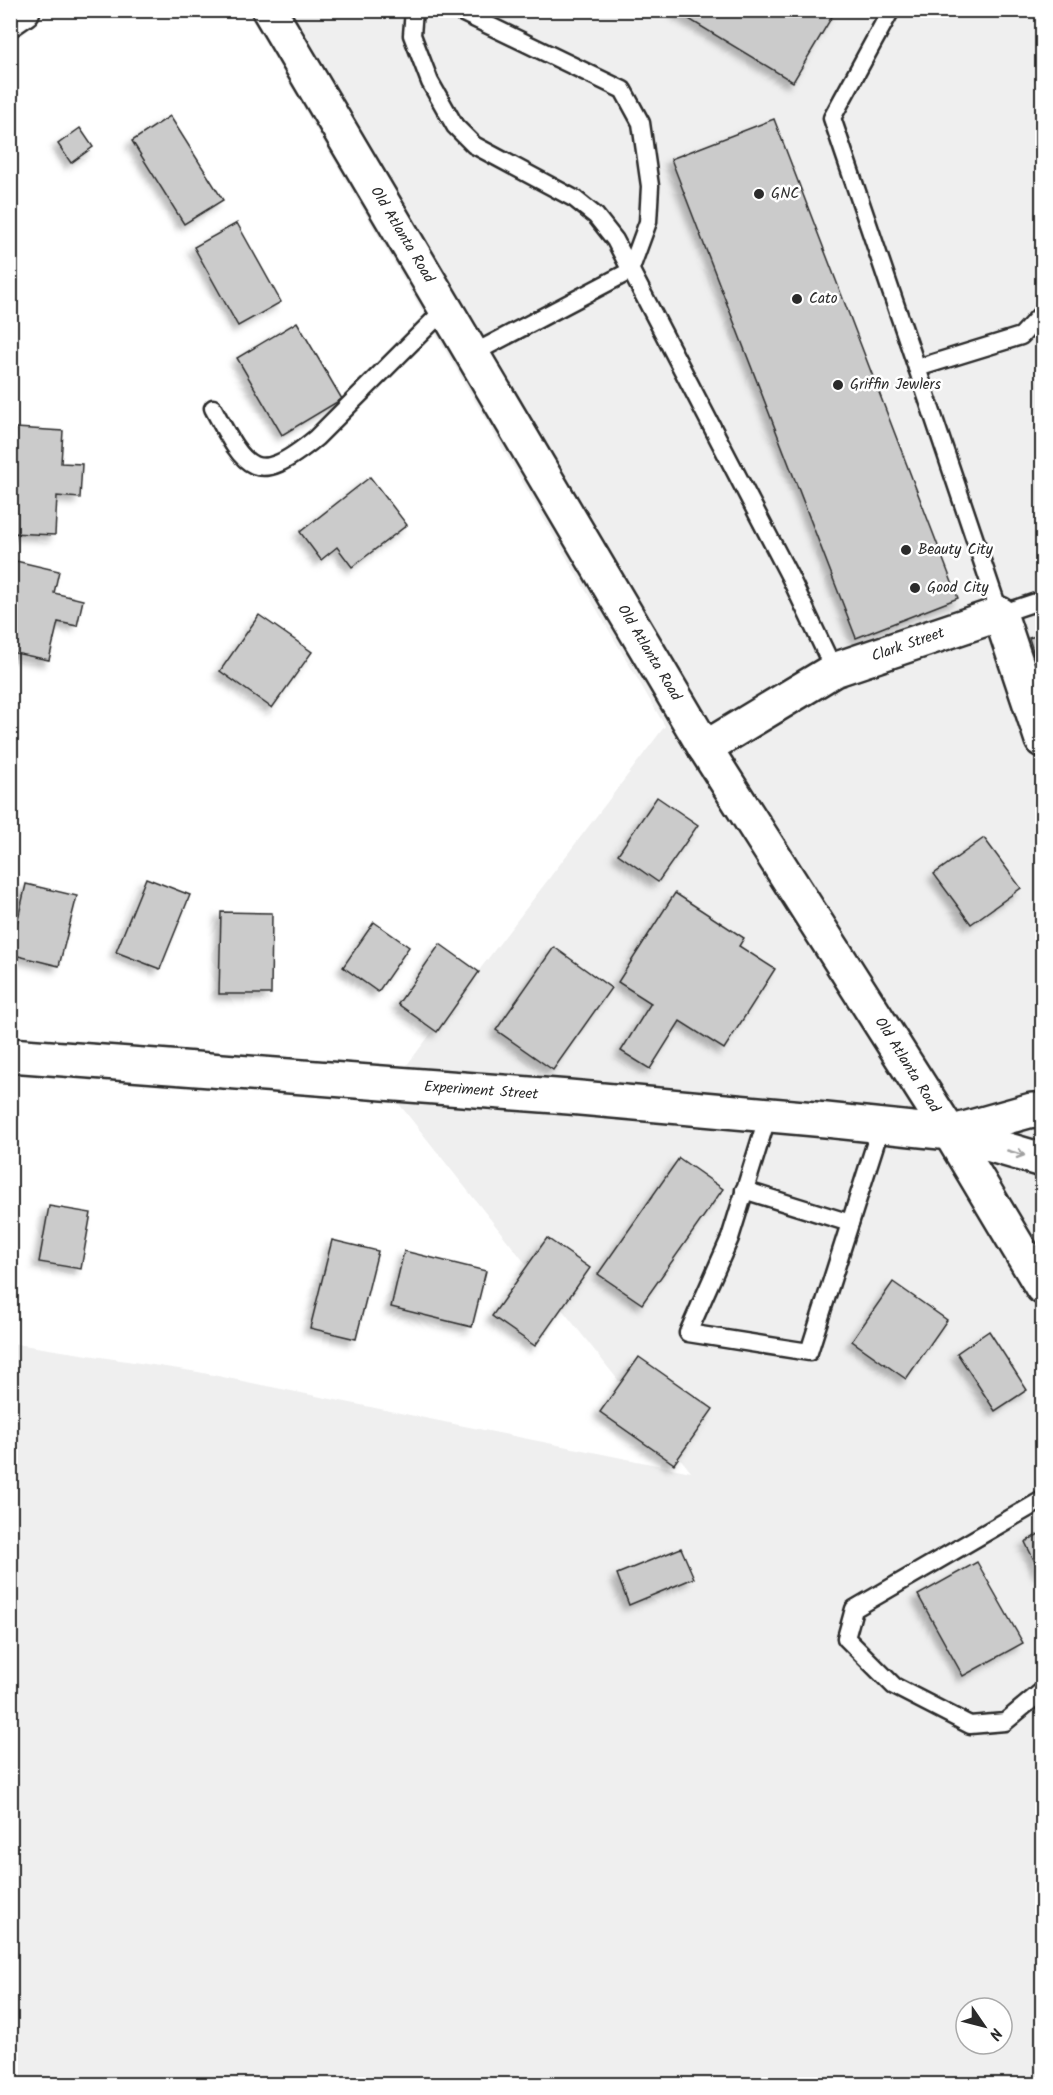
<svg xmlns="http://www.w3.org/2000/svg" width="1053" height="2095" font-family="Kalam,sans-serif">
	<defs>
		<filter id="shadow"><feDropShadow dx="-5.5" dy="5.5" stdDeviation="3" flood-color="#0004"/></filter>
	</defs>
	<rect width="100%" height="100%" fill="#fff"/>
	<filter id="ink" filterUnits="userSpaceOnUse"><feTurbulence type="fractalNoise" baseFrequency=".0167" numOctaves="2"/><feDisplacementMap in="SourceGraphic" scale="12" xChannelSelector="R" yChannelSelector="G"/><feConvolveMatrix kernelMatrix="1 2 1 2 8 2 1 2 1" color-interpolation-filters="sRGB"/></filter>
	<g filter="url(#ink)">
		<!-- built -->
		<path fill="#efefef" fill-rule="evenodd" d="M247 11H1042V2084H11L10 1343 198 1372 691 1472 388 1090 665 726ZM966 2008H1002V2044H966Z"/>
		<!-- building -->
		<g fill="#cbcbcb" stroke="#2b2b2b" stroke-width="1.5" filter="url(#shadow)">
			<polygon points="674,10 836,10 793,82"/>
			<polygon points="170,116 223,200 184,224 132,141"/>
			<polygon points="774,119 958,598 856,638 671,159"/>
			<polygon points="80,128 93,147 71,163 58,144"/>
			<polygon points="237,223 281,302 238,326 194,247"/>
			<polygon points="10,316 16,348 10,349"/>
			<polygon points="297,322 342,399 282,435 237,358"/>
			<polygon points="16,428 63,431 61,463 82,464 80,498 57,496 55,535 10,533"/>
			<polygon points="370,477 407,525 352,567 337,547 321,560 300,532"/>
			<polygon points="16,561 59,571 54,593 83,600 77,626 58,622 49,660 10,652 10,586"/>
			<polygon points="259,615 312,652 272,708 220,671"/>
			<polygon points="1042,634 1042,680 1029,638"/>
			<polygon points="657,797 698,825 658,882 618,854"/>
			<polygon points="984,838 1021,888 971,924 934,874"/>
			<polygon points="146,878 190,895 160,969 116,952"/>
			<polygon points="26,884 77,896 59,966 10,954"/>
			<polygon points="675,893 744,938 739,946 775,969 724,1049 680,1021 650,1069 621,1051 651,1003 618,982"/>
			<polygon points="221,912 272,913 271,994 219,994"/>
			<polygon points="374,922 409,947 378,992 343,967"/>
			<polygon points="440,944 479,972 437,1032 398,1004"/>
			<polygon points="554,947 611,988 553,1070 496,1030"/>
			<polygon points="679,1158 723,1189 642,1304 598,1274"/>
			<polygon points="49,1206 91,1213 81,1269 39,1262"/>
			<polygon points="547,1238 590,1268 535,1346 492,1316"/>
			<polygon points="332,1240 378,1251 356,1339 310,1328"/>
			<polygon points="404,1251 486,1271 472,1327 391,1307"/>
			<polygon points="893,1282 947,1320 906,1379 852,1341"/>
			<polygon points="989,1331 1027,1390 995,1411 957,1353"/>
			<polygon points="639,1357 713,1409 674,1464 600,1412"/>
			<polygon points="1042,1532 1042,1576 1025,1542"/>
			<polygon points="681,1548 694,1578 629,1605 617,1574"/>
			<polygon points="977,1562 1023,1643 963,1676 918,1595"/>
		</g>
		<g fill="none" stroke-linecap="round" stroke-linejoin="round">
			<defs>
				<g id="service">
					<polyline points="414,10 412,35 430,82 455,126 474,145 575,199 596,216 615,240 790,577 834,670"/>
					<polyline points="457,10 623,90 641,123 650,186 648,222 630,271 472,354"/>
					<polyline points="891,10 832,118 917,368"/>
					<polyline points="1042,313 1021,336 917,368 1000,614 1042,600"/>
					<path d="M213 408C246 470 255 488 316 438L445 309"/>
					<polyline points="768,1115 730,1238 688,1333 809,1352 881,1126"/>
					<polyline points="744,1190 850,1223"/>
					<polyline points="1042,1500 854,1609 846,1638 894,1686 970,1725 1005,1722 1042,1691"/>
				</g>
				<g id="minor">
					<polyline points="269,10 705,748 950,1133"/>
					<polyline points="10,19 23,10"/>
					<polyline points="705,748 834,670 1000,614 1042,740"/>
				</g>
				<g id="secondary">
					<polyline points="10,1055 569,1097 826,1120 950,1133 1042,1160"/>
					<polyline points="950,1133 1042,1287"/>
					<polyline points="950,1133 1032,1110 1042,1111"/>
				</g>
			</defs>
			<!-- service casing -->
			<use href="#service" stroke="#2b2b2b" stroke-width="21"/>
			<!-- minor casing -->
			<use href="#minor" stroke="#2b2b2b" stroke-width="38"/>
			<!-- secondary casing -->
			<use href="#secondary" stroke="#2b2b2b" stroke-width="38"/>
			<!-- service -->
			<use href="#service" stroke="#fff" stroke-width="16"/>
			<!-- minor -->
			<use href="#minor" stroke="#fff" stroke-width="33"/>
			<!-- secondary -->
			<use href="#secondary" stroke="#fff" stroke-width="33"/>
		</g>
		<!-- one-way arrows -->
		<defs><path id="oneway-shaft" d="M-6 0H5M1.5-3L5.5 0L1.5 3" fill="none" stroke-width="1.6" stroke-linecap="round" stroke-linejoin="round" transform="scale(1.5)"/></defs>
		<use stroke="#a0a0a0" href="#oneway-shaft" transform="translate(1016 1153) rotate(16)"/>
	</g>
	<!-- markers -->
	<g fill="#2b2b2b" stroke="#fff" stroke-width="2">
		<circle cx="759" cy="194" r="6"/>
		<circle cx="797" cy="299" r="6"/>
		<circle cx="838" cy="385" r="6"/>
		<circle cx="906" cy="550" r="6"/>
		<circle cx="915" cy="588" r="6"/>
	</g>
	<g text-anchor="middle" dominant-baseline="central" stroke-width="5" stroke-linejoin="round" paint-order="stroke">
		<!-- poi labels -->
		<g font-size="15" fill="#2b2b2b" stroke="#fff" text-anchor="start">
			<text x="771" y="194">GNC</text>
			<text x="809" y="299">Cato</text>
			<text x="850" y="385">Griffin Jewlers</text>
			<text x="918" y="550">Beauty City</text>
			<text x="927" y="588">Good City</text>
		</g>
		<!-- street labels -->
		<g font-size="15" fill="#2b2b2b" stroke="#fff">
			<text transform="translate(402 235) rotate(59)">Old Atlanta Road</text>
			<text transform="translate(908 645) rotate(-19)">Clark Street</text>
			<text transform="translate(649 653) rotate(59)">Old Atlanta Road</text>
			<text transform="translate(907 1065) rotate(58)">Old Atlanta Road</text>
			<text transform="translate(481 1091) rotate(4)">Experiment Street</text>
		</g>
	</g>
	<!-- margin -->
	<rect width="1053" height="2095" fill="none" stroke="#fff" stroke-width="36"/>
	<rect x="18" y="18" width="1017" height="2059" fill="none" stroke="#2b2b2b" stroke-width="2" filter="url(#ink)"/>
	<!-- north arrow -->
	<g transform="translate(984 2026) rotate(125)"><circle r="28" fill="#ffffff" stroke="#aaaaaa" stroke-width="1.5"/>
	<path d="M0-4.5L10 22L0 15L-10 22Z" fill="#2b2b2b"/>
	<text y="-9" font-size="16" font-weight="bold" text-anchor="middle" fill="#2b2b2b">N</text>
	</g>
</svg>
